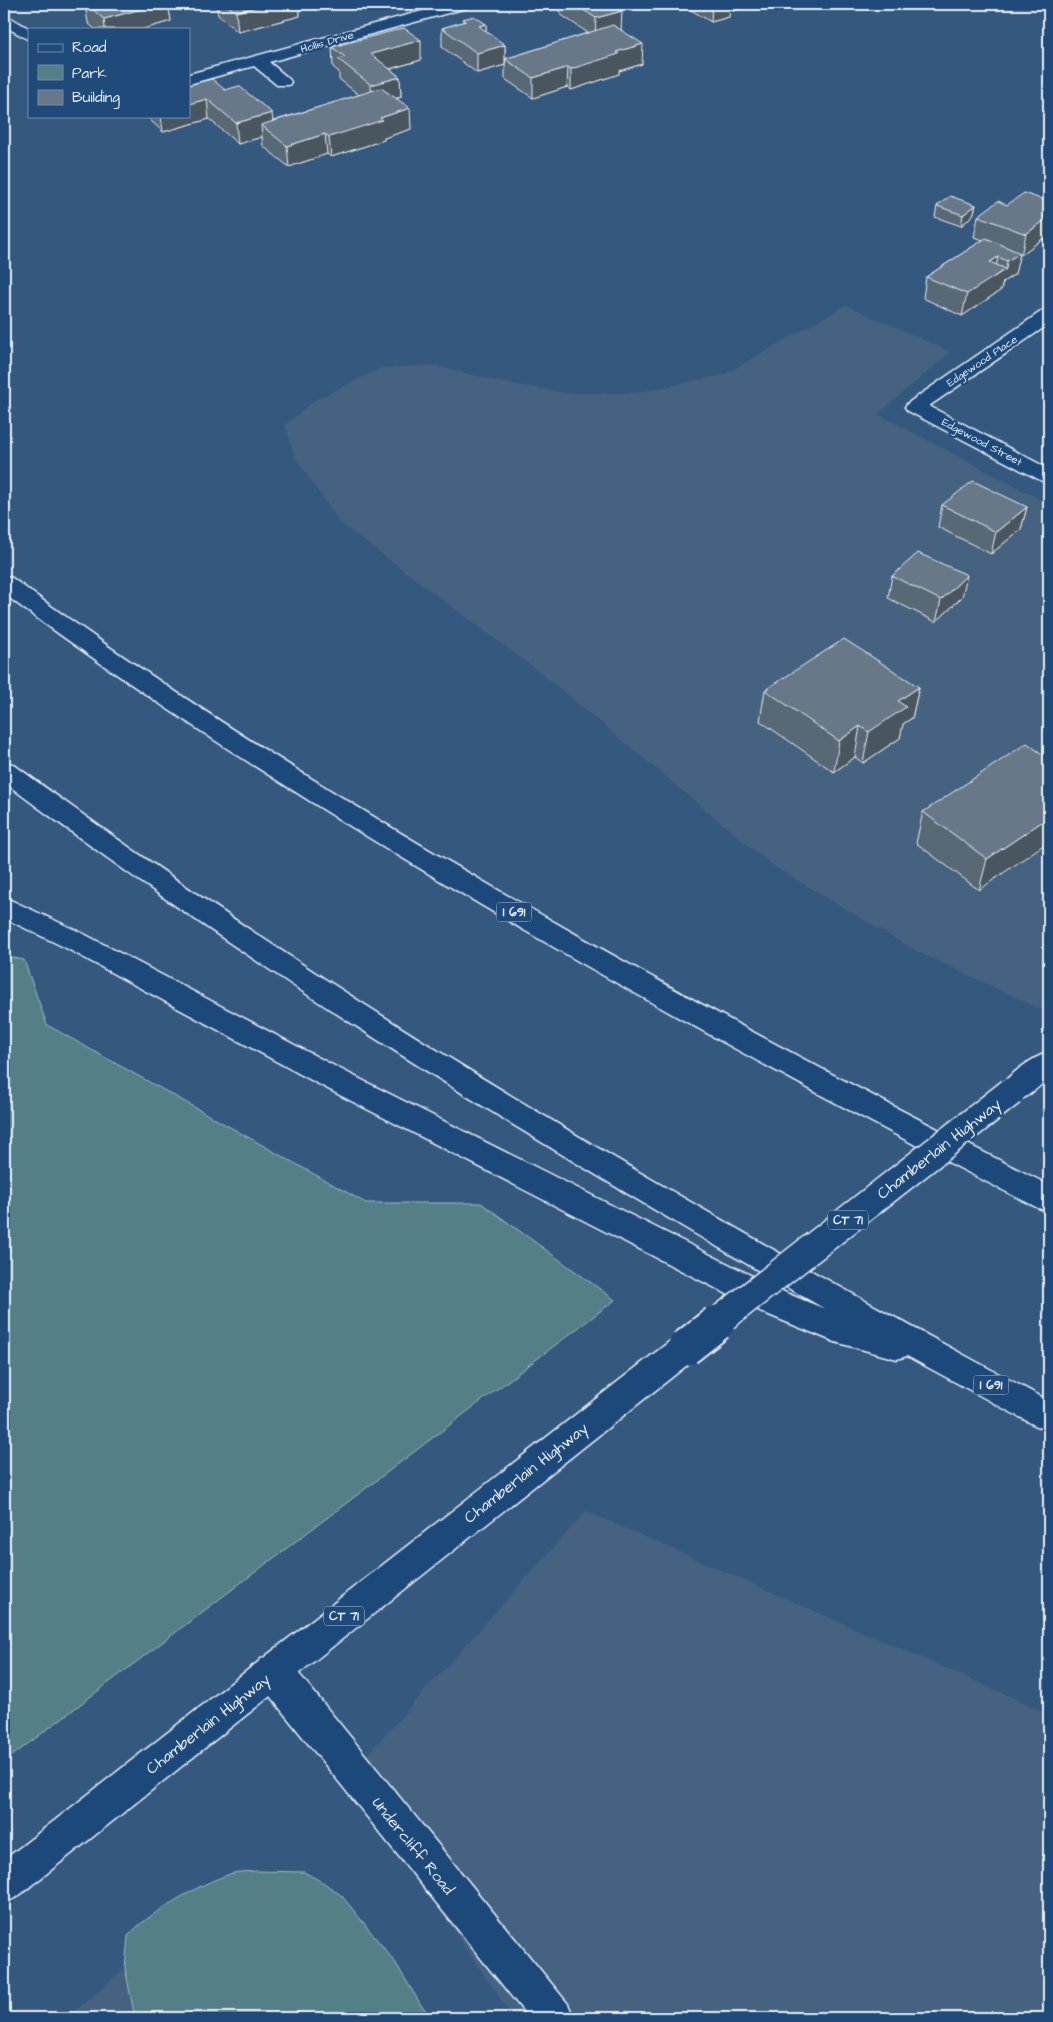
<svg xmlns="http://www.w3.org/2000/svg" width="1053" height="2022" font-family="'Architects Daughter',sans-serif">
	<rect width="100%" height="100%" fill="#35587e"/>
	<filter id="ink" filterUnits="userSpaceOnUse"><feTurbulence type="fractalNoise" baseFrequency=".02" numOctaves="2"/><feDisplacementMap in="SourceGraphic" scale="10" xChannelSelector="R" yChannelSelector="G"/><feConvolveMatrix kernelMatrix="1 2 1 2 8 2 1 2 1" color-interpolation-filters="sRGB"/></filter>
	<g filter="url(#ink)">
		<!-- built -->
		<g fill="#446281">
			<polygon points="846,305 951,352 878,414 1049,504 1049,1013 916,951 773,866 542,674 340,523 295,458 285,425 315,400 381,368 435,365 496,381 566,393 635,393 723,375"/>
			<polygon points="586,1511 1028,1704 1049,1715 1049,2018 514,2018 347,1777"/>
			<polygon points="125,1968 135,2018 67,2018"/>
		</g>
		<!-- green -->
		<g fill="#557f87" stroke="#9eb8c0">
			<polygon points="4,956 24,960 47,1025 366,1203 481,1203 615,1300 4,1762"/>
			<path d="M256 1871 304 1872 324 1883 342 1896 395 1962 421 2005 433 2018H135L125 1968 128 1936C147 1914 202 1883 230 1874 238 1871 248 1872 256 1871Z"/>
		</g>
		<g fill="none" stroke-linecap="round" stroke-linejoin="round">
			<defs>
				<g id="minor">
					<polygon points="448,4 473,4 470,7 269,62 289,79 291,82 289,85 277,85 254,66 189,84 189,74"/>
					<polygon points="4,14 30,29 29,40 4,26"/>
					<polygon points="1049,309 1049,324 929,406 1049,469 1049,483 1042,481 908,411 905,407 908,403 1042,311"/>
					<polygon points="274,1654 287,1659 568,2004 574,2018 529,2018 261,1685 256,1672 261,1659"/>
				</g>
				<g id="major">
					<path d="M1049 1052V1078C1034 1090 1021 1107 1001 1100L997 1092C1004 1077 1033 1057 1049 1052Z"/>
					<polygon points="685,1334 696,1338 701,1348 696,1358 17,1897 4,1903 4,1860 674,1338"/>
				</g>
				<g id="highway">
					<path d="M4 576 12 578C183 703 363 814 547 918 712 1012 879 1101 1049 1185V1211L1038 1208C864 1120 692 1027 522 929 344 825 169 716 4 594Z"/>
					<path d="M4 762 13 764C339 1004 692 1210 1049 1401V1432L1038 1427 907 1356 897 1359 835 1342 764 1313 324 1087 64 947 4 918V897L82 933 344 1071 786 1293 825 1309C543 1147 264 978 4 782Z"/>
				</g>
			</defs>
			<!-- minor casing -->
			<use href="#minor" stroke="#e8f1f8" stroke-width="3"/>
			<!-- major casing -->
			<use href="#major" stroke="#e8f1f8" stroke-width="3"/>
			<!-- highway casing -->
			<use href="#highway" stroke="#e8f1f8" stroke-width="3"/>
			<!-- minor -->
			<use href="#minor" fill="#1f4a7a" fill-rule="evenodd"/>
			<!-- major -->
			<use href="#major" fill="#1f4a7a" fill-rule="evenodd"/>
			<!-- highway -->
			<use href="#highway" fill="#1f4a7a" fill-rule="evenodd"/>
			<defs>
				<polyline id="major-bridge-far1" points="715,1324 1011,1092"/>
				<polyline id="major-bridge" points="685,1348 717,1323"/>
			</defs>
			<!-- major-bridge-far1 casing -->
			<use href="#major-bridge-far1" stroke="#e8f1f8" stroke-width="31" stroke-linecap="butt"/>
			<!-- major-bridge casing -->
			<use href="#major-bridge" stroke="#e8f1f8" stroke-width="39" stroke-linecap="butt"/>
			<!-- major-bridge-far1 -->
			<use href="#major-bridge-far1" stroke="#1f4a7a" stroke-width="28"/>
			<!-- major-bridge -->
			<use href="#major-bridge" stroke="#1f4a7a" stroke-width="35"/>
		</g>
		<!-- wall -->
		<g fill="#596775" stroke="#e8f1f8">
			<polygon points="85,4 168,4 171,21 143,29 95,29 88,23"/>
			<polygon points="216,4 299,4 300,16 238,32 218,15"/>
			<polygon points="561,4 611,4 621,30 642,64 619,71 619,74 571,90 567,87 533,98 505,79 505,59 588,33 560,14"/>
			<polygon points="681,4 756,4 733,11 729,9 729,17 711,22"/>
			<polygon points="463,19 486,24 486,32 505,45 505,65 477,73 442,47 442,28 463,22"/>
			<polygon points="332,47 421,60 390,69 400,77 401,97 396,99 411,129 384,138 384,140 331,157 327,154 289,167 263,146 262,137 238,144 209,119 163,132 148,118 147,116 189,116 189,85 225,90 273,121 359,95 339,79 339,72 333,67"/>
			<polygon points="1049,191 1049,234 1021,255 1019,255 1015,274 1003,282 1001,290 962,316 923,298 926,277 983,240 974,237 978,216 1007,205 1046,201 1048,192"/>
			<polygon points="976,205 973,215 961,226 935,217 937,206"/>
			<polygon points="942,505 1027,507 1021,529 991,554 938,527"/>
			<polygon points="892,576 962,597 936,622 888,598"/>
			<polygon points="919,687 912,718 903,724 900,738 863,763 855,757 834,772 760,721 765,690"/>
			<polygon points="1049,759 979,890 916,843 923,812"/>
		</g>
		<!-- shaded-wall -->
		<g fill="#49545f" stroke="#e8f1f8">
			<polygon points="160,4 168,4 171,21 143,29 105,29 104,19"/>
			<polygon points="269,4 299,4 300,16 238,32 236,12"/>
			<polygon points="712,4 730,4 729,17 711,22"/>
			<polygon points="733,4 756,4 733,11"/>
			<polygon points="622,11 621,31 595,38 596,18"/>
			<polygon points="486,24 486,44 479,26"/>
			<polygon points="421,40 421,60 372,74 371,54"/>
			<polygon points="643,44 642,64 619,71 619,74 571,90 571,69 616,52"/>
			<polygon points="505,45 505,65 477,73 477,53"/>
			<polygon points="568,67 567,87 533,98 533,78"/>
			<polygon points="400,77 401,97 372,105 371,85"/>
			<polygon points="207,99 209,119 163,132 161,116 189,116 189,104"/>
			<polygon points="410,108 411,129 384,138 384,140 331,157 329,137 380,118"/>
			<polygon points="272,113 274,133 261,125 262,137 238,144 236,123"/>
			<polygon points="325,134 327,154 289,167 287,146"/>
			<polygon points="976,205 973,215 961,226 963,215"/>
			<polygon points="1049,217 1049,234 1021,255 1026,234"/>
			<polygon points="1020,253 1015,274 1003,282 1001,290 962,316 967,294 990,262 998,257 994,277 1006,269 1007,261"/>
			<polygon points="1027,507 1021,529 991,554 996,532"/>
			<polygon points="967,575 962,597 936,622 941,600"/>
			<polygon points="919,687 912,718 903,724 900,738 863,763 869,732 898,701"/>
			<polygon points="860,726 855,757 834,772 839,741"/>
			<polygon points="1049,817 1049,841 979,890 987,859"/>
		</g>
		<!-- building -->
		<g fill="#687888" stroke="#e8f1f8">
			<polygon points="86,4 160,4 104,19"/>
			<polygon points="225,4 269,4 236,12"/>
			<polygon points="574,4 611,4 622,11 596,18"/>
			<polygon points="474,16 486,24 479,26 505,45 477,53 442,28 466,21 463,19"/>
			<polygon points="613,25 643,44 616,52 619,54 571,69 568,67 533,78 505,59"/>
			<polygon points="404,28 421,40 371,54 400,77 371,85 338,59 345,57 332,47"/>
			<polygon points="212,79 225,90 239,86 272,113 236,123 207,99 189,104 189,85"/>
			<polygon points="381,88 410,108 380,118 383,120 329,137 325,134 287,146 261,125"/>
			<polygon points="1024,193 1049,202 1049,217 1026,234 978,216 998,201 1007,205"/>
			<polygon points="950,196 976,205 963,215 937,206"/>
			<polygon points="986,238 1020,253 1007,261 998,257 990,262 1006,269 967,294 926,277"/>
			<polygon points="973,481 1027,507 996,532 942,505"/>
			<polygon points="918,553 967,575 941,600 892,576"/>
			<polygon points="844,639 919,687 898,701 906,707 869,732 860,726 839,741 765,690"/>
			<polygon points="1027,743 1049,759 1049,817 987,859 923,812"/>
		</g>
	</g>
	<g text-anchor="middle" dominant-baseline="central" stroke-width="4.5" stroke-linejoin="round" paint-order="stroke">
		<!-- far-street labels -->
		<g font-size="11" fill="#e8f1f8" stroke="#1f4a7a">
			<text transform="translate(327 42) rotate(-16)">Hollis Drive</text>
			<text transform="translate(982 361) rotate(-34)">Edgewood Place</text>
			<text transform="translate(982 442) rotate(28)">Edgewood Street</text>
		</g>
		<!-- shield labels -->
		<g fill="#1f4a7a" stroke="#acbfd2" stroke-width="1">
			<rect x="496.5" y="902.5" width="35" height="19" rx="4"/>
			<rect x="828" y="1210.5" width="40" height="19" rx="4"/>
			<rect x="973.5" y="1375.5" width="35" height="19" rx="4"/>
			<rect x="324" y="1606.5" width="40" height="19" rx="4"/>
		</g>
		<g font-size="12" font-weight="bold" fill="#e8f1f8">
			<text x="514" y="912">I 691</text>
			<text x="848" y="1220">CT 71</text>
			<text x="991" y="1385">I 691</text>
			<text x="344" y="1616">CT 71</text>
		</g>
		<!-- near-street labels -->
		<g font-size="16" fill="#e8f1f8" stroke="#1f4a7a">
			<text transform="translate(939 1149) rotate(-38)">Chamberlain Highway</text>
			<text transform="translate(526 1473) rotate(-38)">Chamberlain Highway</text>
			<text transform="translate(208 1724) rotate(-38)">Chamberlain Highway</text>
			<text transform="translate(413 1846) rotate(51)">Undercliff Road</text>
		</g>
	</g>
	<!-- margin -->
	<rect width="1053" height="2022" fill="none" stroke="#1f4a7a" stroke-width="20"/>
	<rect x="10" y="10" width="1033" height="2002" fill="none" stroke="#e8f1f8" stroke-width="2" filter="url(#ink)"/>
	<!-- legend -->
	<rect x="28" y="28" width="162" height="90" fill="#1f4a7a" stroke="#6f8dac"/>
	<rect x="38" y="44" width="25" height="8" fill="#1f4a7a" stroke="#6f8dac"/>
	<text x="72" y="52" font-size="15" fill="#e8f1f8">Road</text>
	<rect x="38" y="65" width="25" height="15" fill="#557f87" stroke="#6f8dac"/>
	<text x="72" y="78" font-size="15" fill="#e8f1f8">Park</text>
	<rect x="38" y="90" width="25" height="15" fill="#687888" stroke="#6f8dac"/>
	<text x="72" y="102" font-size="15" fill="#e8f1f8">Building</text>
</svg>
